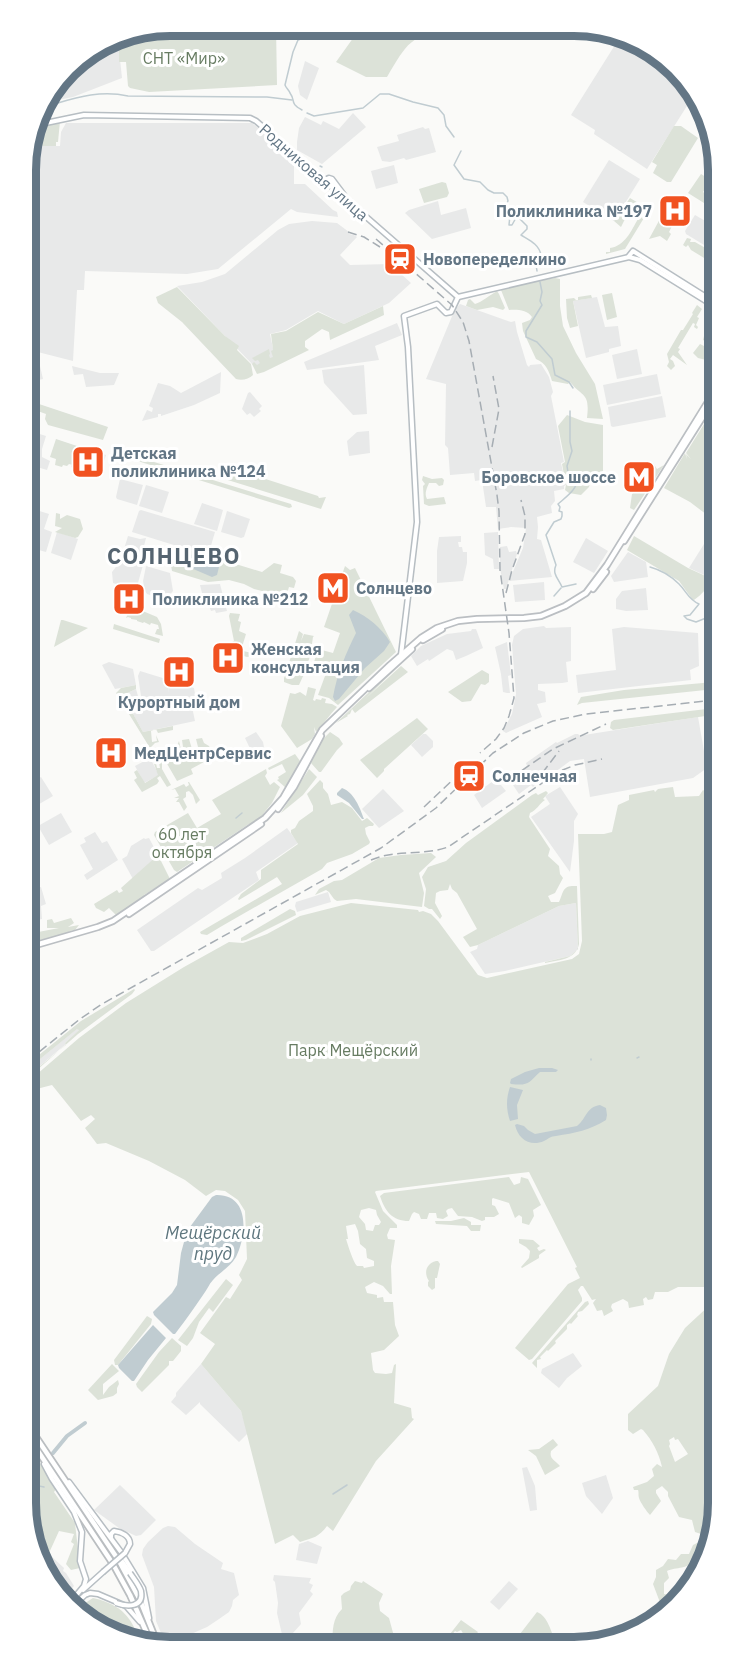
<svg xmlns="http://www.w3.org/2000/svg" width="744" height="1673" font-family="'IBM Plex Sans',sans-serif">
	<rect width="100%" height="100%" fill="#fafaf8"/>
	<!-- built -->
	<g fill="#e8e9e9">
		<polygon points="620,37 669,62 692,98 647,169 594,134 595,130 571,115"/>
		<polygon points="119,50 122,78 73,97 43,103 75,62 82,57"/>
		<polygon points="305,61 319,68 307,100 300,95 298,86"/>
		<polygon points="353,113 366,127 322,164 297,150 297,142 299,128 305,117 321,125 323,121 339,129"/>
		<polygon points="66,123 252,123 291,154 294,164 294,184 305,184 333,210 337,212 338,217 297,212 291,209 218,269 187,274 85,271 84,290 77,290 73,361 26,349 26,161 27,158 38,158 38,146 60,146 61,132"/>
		<polygon points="423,127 425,129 429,128 436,152 406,160 404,158 390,162 382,161 377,147 399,141 397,135"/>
		<polygon points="609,160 640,179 614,221 583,202"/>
		<polygon points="394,165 398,183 376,189 371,171"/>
		<polygon points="438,201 441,215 466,208 471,228 432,239 405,213 409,210"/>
		<polygon points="673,201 684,208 676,225 663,216"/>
		<polygon points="695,215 714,226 714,251 686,234 685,231"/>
		<polygon points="312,221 337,223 349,232 349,234 354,235 357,237 340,255 350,265 390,264 411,283 389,303 344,324 318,311 286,330 270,334 275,358 259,366 252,364 177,286 202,282 225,274 278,230 289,224"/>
		<polygon points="597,297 605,327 618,326 621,346 609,349 609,352 586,358 573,301"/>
		<polygon points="460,304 511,322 515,321 517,332 527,365 529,367 530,365 541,364 549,377 553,392 551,396 564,462 561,463 566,485 564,486 564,489 554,491 555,501 551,506 552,513 537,517 538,527 537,539 541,540 552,577 509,581 523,548 526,528 511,527 498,529 496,507 486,507 482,480 475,481 474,473 450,475 448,448 445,445 446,384 426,379 455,309"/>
		<polygon points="397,323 402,335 375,346 379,360 307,370 304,362"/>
		<polygon points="637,349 642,374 617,379 612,355"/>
		<polygon points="364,365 367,414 353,415 324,383 322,370"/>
		<polygon points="40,366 43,379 34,381 35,392 33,397 27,395 27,369"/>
		<polygon points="72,366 100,373 119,373 114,385 86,387 83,374 74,375"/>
		<polygon points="221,372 220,393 194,405 161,416 161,414 158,414 158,417 142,421 147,410 152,412 153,408 149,406 158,383 170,386 181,393"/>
		<polygon points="657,374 661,394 607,405 603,385"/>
		<polygon points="250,392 262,406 259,409 261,411 254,417 250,413 247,415 242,409 248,393"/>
		<polygon points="662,396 666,417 613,427 611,426 608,407"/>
		<polygon points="27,430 46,436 42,449 42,457 50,461 47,470 27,464"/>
		<polygon points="369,431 370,453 349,456 347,441 357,432"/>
		<polygon points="77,446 106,455 99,476 71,467"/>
		<polygon points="120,479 143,485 137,505 117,499 116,497"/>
		<polygon points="146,485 169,492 162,513 139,506"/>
		<polygon points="202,503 223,510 217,531 194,524"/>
		<polygon points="27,507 49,514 44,529 52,532 46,552 28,547"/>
		<polygon points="141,510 215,532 210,549 206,549 206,555 132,532 139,511"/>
		<polygon points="227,511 250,519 244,537 241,538 221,532"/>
		<polygon points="57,532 78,539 71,560 51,553"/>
		<polygon points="498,532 499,569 494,569 493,559 485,555 484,533"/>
		<polygon points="128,536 140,539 146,538 142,554 140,555 124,549"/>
		<polygon points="461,536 461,542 458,542 459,547 462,547 463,552 467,552 467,563 463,581 437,583 437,551 439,537"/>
		<polygon points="586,538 608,551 594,573 573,562"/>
		<polygon points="704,544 715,545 715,572 713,579 689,568"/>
		<polygon points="507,546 509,552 516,551 517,554 506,589 504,589 500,568 500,547"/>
		<polygon points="628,552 646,562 648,577 614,582 611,576"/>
		<polygon points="123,558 143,565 136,590 113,583 112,572"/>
		<polygon points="146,566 170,573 173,591 165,600 147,594 145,591 143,581"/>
		<polygon points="544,582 545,600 515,602 513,585"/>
		<polygon points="220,584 227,611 216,613 215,610 211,611 209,606 204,605 205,600 203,597 200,585"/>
		<polygon points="646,588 648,610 626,611 616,609 616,599 622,591"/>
		<polygon points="544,626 546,628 571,627 571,661 566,662 568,682 562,683 538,684 538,690 545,692 546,702 537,704 542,717 506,733 503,731 512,714 516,694 512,645 514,636 523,629"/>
		<polygon points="624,627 698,633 699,666 690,670 691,680 578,693 576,675 616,670 612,629"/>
		<polygon points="472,629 476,629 483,648 466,656 456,660 453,651 447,649 429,661 428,659 417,666 411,656 421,646 447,634 471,631"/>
		<polygon points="507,642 511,675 508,676 510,693 507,693 503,692 501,674 495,647"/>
		<polygon points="109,662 133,669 136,685 115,689 102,665"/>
		<polygon points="140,671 166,679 169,693 167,680 194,688 197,706 192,707 195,721 143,732 123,695 136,689 138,696 141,696 138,676"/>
		<polygon points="698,717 707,768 693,778 590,797 584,759 570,761 543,781 540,779 533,787 531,785 519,794 509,779 527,766 526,763 556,742 557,743 575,734 578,734 581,737 584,735"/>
		<polygon points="256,732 263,742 265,753 255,759 245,738"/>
		<polygon points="423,734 426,734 433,741 433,747 422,757 411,745"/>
		<polygon points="150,758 159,775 144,783 135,766"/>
		<polygon points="41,777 53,796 29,810 28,786"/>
		<polygon points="493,781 501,785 506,791 482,808 474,795"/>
		<polygon points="560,787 578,814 574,821 574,841 570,872 531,817 550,804 545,796"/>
		<polygon points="383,789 404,811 379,828 362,809"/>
		<polygon points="61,813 72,832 49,845 38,826"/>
		<polygon points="287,828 298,843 256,872 259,880 154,951 151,951 137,930 198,888 202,890 222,878 221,873 245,858"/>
		<polygon points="95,832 102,843 107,841 118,860 87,880 84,875 93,869 80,845 86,842 84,838"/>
		<polygon points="144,838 145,839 149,838 158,855 133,879 122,859 127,856 131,846"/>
		<polygon points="41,887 46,904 41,906 42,919 28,922 28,891"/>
		<polygon points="328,892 331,902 297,912 295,906 296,902"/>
		<polygon points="576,903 578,949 570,956 505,971 485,974 473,956 470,952 477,949 478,945 559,906"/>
		<polygon points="78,1028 79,1030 65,1043 66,1044 29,1075 29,1068"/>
		<polygon points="573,1353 582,1366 567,1378 559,1388 541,1373 542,1369"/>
		<polygon points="201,1364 241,1411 248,1433 239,1442 200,1404 200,1402 186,1415 171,1402 176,1396 176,1393"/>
		<polygon points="527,1467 535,1486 537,1510 530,1511 522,1468"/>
		<polygon points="606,1475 613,1498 602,1514 586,1496 582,1483"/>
		<polygon points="120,1485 156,1520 141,1535 136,1536 119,1528 94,1510"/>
		<polygon points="168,1526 175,1527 195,1544 223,1563 221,1569 234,1573 239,1595 233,1600 232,1606 229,1612 219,1619 207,1627 166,1645 156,1621 154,1587 142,1555 143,1549 148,1542 163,1528"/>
		<polygon points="308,1541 322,1547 317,1564 296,1560 299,1544"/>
		<polygon points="51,1556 64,1568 63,1571 66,1573 74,1586 65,1596 43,1561"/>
		<polygon points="274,1575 311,1578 309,1583 313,1585 310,1591 313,1594 299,1613 301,1624 284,1643 277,1613 278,1603 275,1582 273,1580"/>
		<polygon points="509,1581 518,1589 499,1610 490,1602"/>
	</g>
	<!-- green -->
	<g fill="#dce2d8" fill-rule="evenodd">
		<polygon points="170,26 276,26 277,85 149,92 130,88 128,86 126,62 119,62 119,45 153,35 129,40 113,47 93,50 115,36"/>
		<path d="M361 27H451C409 37 408 42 387 77H366L336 62Z"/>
		<polygon points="60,121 58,142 56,142 56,146 38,146 40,126"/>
		<polygon points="674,126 681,126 698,138 671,182 667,182 653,173 657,165 652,162"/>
		<polygon points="701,174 714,182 710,190 706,188 703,192 708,196 704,203 688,193"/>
		<polygon points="442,182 446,183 449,193 447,197 424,203 419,189"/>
		<path d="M630 198 645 207 644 210 647 213 625 249 606 254V252H610V248C625 246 631 231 638 219L628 213 621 227 614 221Z"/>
		<polygon points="661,217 672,226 669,232 671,234 667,241 660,236 649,239"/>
		<polygon points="687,238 691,239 690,242 695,242 714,253 714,264 691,250 688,245 686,247 683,245"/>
		<path d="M555 278 560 279V306L563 326 576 353 595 384 603 419 587 418C590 392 583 398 570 382L568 384 552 381C549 371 546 363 536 359L523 331 522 323 530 320 532 317C528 310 516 309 509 310L501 290 523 284Z"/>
		<path d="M177 287 225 336 239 346 237 350 251 364 253 375C249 379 242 381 236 379L182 322 158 303 156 297Z"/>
		<path d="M497 291 499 294 505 308 503 310 493 307 477 310 466 306 468 300 470 299 475 304C482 302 490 295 497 291Z"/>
		<polygon points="612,293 617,317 607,320 602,295"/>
		<polygon points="591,295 592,298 573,301 578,326 570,328 567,318 566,299 574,298 576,300 578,300 578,297"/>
		<polygon points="697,305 702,309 697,317 699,318 696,325 698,327 697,329 694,327 695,324 693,323 678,348 680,349 678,352 687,365 673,355 670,359 673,361 675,366 671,370 667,366 669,362 667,354 681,330 683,330 693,314 692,313"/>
		<polygon points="383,306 384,315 330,340 329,332 322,329 305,341 305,347 309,350 264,372 257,374 252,364 254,362 257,365 260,363 258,360 255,361 252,358 269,349 270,354 269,355 270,358 273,357 271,351 273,350 271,334 286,331 318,312 344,324"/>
		<polygon points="708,332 714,337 714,347 713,347 710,352 713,355 707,359 705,357 706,360 698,358 693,353 700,344 704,346 707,342 703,340 704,336"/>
		<polygon points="27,400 108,427 103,440 48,425 45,419 46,414 32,409 27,417"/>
		<polygon points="714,408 714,415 715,521 690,502 664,488 685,453 687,459 686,454 691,459 686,453"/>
		<polygon points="567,415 585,422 603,425 603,476 590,483 589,487 581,495 569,493 565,490 566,485 562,464 565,462 558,426"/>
		<polygon points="56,439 98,453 97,457 84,452 80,464 77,466 69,464 67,466 63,465 62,467 55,465 56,459 50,457"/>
		<polygon points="115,450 291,504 292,507 289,508 115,454"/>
		<polygon points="653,463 657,469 664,465 634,510 630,508 632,494 636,491 634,487 650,476 645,468"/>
		<polygon points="225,466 318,496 319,498 326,497 321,509 218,477 219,468"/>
		<path d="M423 476 432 479 442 478 444 480 443 485 439 486 436 483H429C427 488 424 493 427 499L444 497 446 504 429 506 424 504 423 486 425 484 422 480Z"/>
		<polygon points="56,513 60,514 60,519 67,515 80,519 83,529 78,537 75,538 55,532 62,528 55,526"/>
		<path d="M634 536 688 568 712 579C708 588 701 595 694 600L692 599 679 581 627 550Z"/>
		<path d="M177 546 262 572 274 563 282 565 280 573 293 577 296 581 294 588 289 587 286 597 254 589 244 584 229 580 208 582 172 571C170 562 170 551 177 546Z"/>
		<polygon points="345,566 350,570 355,568 396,652 338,705 329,698 318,695 325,676 311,672 318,649 333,653 340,633 324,627"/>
		<polygon points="121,605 138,609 157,617 161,624 163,636 155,634 157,629 159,629 158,625 151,623 150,625 144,622 143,623 137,621 137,620 131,619 131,618 128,617 126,618 129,611 120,608 122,606"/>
		<polygon points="230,613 240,614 238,621 241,622 239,631 246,634 242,647 243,651 252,653 251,656 247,657 224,650 222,647 234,641 229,616"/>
		<polygon points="61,620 63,620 88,628 54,647"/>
		<polygon points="114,624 160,639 159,643 113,629"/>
		<polygon points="299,631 303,634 301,641 304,634 314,636 313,637 311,650 312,651 304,673 297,671 297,665 296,671 292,671 304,674 299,685 292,685 284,682 284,678 288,670 287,669"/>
		<polygon points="400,663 400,665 365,699 401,666 408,672 355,713 352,709 350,714 347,715 348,716 336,723"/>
		<polygon points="482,670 489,674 489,682 485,685 481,684 471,701 462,702 448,692"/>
		<polygon points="715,680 715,689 582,703 577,705 581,697 624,690 703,683"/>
		<polygon points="136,685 136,689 123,695 143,732 173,726 173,730 158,733 156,729 151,731 152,742 157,741 156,735 159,742 155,743 150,748 116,693 121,688"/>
		<path d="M308 687 316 689 313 700 315 701 316 699 321 700 322 698 326 699 325 703 332 704 337 707C329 715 324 724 316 732L314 727 315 734 312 739 297 748 281 726 290 693 295 694 300 692 306 696Z"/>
		<polygon points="715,708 715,718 714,715 712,715 613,730 610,728 611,722 614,720"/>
		<polygon points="417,718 428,729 384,769 384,771 377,778 360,760"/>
		<polygon points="330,732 339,738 343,744 337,750 321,772 319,772 311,763 321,741"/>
		<polygon points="202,738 204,743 209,746 211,750 214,749 217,755 191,769 193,774 177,781 166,762 173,756 179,741 182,754 184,754 182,740 189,739 192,749 198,747 196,739"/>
		<polygon points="157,751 162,752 162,769 171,785 167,787 160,776 157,778 159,781 157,784 142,792 134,780 137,778 134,772 137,770 145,783 158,775 152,758 154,753 157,768 160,768"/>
		<polygon points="295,754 300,761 286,788 277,780 279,779 278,777 286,772 282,764 269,770 268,768"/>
		<polygon points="266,769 267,773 265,776 270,785 274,782 280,787 272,803 263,814 272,808 253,824 249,824 177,872 174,870 154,835 155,832 188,813 197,828 221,814 212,800"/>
		<polygon points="309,769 317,777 303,795 281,813"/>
		<polygon points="320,780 323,783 323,788 328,794 331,805 342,802 352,808 362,821 367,818 374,824 373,826 369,826 365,828 366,834 370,842 369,844 352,854 327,863 322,869 222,926 207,935 201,934 200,932 282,884 277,877 239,900 238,899 241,894 261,879 261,870 298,844 291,833 291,830 295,828 299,821 313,811 313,806 307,794"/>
		<polygon points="188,782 189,782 200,800 196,804 193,795 189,791 186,792 186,797 183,799 187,807 184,811 179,802 176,802 179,798 174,798 179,796 175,789 171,790 184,784 186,787 189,785"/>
		<path d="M673 787 675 797 699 796 703 790 716 798 717 1283 709 1287H678L668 1292H655L653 1299 648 1300 646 1297 643 1299 644 1305 629 1308 628 1302 623 1299 612 1304 611 1307 613 1311 604 1316 602 1310 597 1311 593 1303 596 1299 592 1300 583 1286H581L578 1290 582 1298V1301L532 1359 529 1360 515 1348 568 1284 580 1278 575 1268 577 1267 529 1172 376 1191 375 1192 383 1211 397 1225V1228H390L387 1235 388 1239 395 1240 391 1266 392 1294H390L383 1286 374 1282 365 1287 367 1293 377 1295V1298L383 1297 384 1302H393L395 1325 399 1336 384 1350 371 1353 373 1370 375 1373 386 1374 392 1373 394 1365 396 1364 394 1403 411 1408 412 1418 414 1419 376 1461 333 1531 327 1526C319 1537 313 1538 300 1542L293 1535 275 1544 241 1411 201 1364 215 1344 200 1333 226 1297 230 1299 242 1280 239 1275 247 1259 245 1211 238 1200 225 1191 216 1190 206 1196 185 1180 149 1161 106 1143 97 1144 85 1128 95 1119 91 1115 81 1121 52 1085 29 1091V1081L79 1038 126 1003 184 967 229 942 243 943 267 934 300 916 351 903 418 910 419 912 423 911 431 914 438 921 478 975 487 978 572 959 579 954 582 941 578 834H604L612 832 618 805 629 800V795L654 790 655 792 658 789ZM369 1208 376 1210 377 1215 381 1222 379 1225H375L373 1231 366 1230 365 1224 359 1217 361 1210ZM355 1224 358 1231 360 1244 366 1249 367 1258 374 1261V1266L364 1268 363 1266H357C353 1262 348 1245 346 1239H348L346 1226Z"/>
		<path d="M546 791 548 793 543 799 545 800C539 804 537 810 530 813L529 817 550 849 548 856 559 866 560 874 563 878 555 893 548 896 551 902H559C564 891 562 885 577 886L579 944C576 960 558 960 545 963V962L570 956 578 949 576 903 559 906 478 945 470 947 463 937 477 929 457 893 452 889 450 884 448 890 440 891 436 893 435 903 442 916 440 919 432 909H429L424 906 426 889 422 877 428 867 446 861 466 843 532 795 536 793 538 795Z"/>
		<polygon points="431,853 436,857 419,873 424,893 422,907 356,899 337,901 334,899 329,892 326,890 315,895 319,889 334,881 342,880 379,858 401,855"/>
		<polygon points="158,855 170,879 144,895 145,897 118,915 116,915 109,908 104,912 96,908 94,904 117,890 119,893 123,891 121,888"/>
		<polygon points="290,909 295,911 296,915 246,940 241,941 241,938"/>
		<polygon points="71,918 74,923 68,927 79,925 75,930 70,931 67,933 37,941 35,939 28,941 28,934 59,928 47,928 47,920 52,919 54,923"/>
		<polygon points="134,989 135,990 132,994 78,1034 29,1077 29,1075 66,1045 65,1043 79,1030 77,1029 29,1068 29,1063 81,1021"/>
		<path d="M509 1177 514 1185 520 1183 521 1177 528 1179 541 1205 533 1210 534 1216 529 1225 522 1223V1217L519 1215 515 1218 509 1203 493 1198 492 1199V1205L495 1206 499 1214 494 1217H485V1220L482 1221 472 1217 458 1216 452 1208 448 1209 446 1211 448 1216 443 1219 437 1218 436 1213H429L427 1219H421L419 1214 414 1212 412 1214 409 1221C392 1221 385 1211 380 1196L384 1193Z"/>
		<polygon points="464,1218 471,1222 471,1225 481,1225 480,1231 471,1231 467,1226 436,1224 435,1221 451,1221"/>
		<polygon points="519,1239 533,1240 540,1246 537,1248 539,1251 544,1249 546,1250 539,1255 539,1258 522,1268 521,1267 529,1258 530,1251 526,1247 519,1243"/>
		<path d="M436 1261H438L440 1264 437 1278H435V1288L432 1290 428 1286V1282L429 1281C424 1274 425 1264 436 1261Z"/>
		<polygon points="226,1279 233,1285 213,1312 209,1308 199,1322 193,1338 187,1346 178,1340"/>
		<polygon points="588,1301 589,1304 582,1311 578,1312 577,1315 578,1316 571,1324 570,1323 567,1325 567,1329 555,1341 556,1343 548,1351 547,1350 540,1357 541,1359 537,1360 537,1368 532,1363 585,1302"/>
		<path d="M717 1302 718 1469 711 1477 715 1490 716 1516 707 1536 695 1532 692 1520 679 1517 668 1496V1492L662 1486 656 1490V1493L661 1501 650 1515C647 1512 640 1502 639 1498 638 1495 639 1492 638 1490H634L633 1487 647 1482 654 1476 652 1469 657 1464 662 1467C659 1453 652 1440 643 1430L641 1429 633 1434 628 1430V1414L658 1386 669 1354 685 1328 712 1303ZM674 1437 675 1440 678 1439 688 1454 675 1462 669 1446 670 1444 669 1440Z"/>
		<polygon points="147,1316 152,1319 151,1324 118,1365 115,1365 114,1360"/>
		<polygon points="172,1338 181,1346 181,1351 173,1361 169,1361 169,1365 142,1392 137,1387 136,1384 159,1352"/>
		<polygon points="112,1364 119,1371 103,1384 103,1395 109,1387 118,1380 119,1384 117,1388 117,1393 113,1396 98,1400 88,1390"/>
		<path d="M553 1439 558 1445 551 1451C549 1459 555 1460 560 1466L545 1475 536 1456 528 1450 539 1449Z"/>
		<polygon points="30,1447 54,1486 56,1489 54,1492 75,1523 80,1568 71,1570 66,1564 74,1544 71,1542 74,1534 59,1531 49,1553 42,1559 32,1543 33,1533 31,1521 37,1514 37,1509 30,1511"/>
		<path d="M697 1543 703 1546 704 1549 699 1562 694 1560C689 1569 676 1567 667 1571L669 1578 664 1583V1594L671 1595 672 1597 668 1601 670 1607 664 1613 653 1584 656 1577V1570L663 1566 668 1559 676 1560 681 1554H689L693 1545Z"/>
		<path d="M355 1581 362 1583 363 1581 383 1594 379 1603 380 1611 389 1618 395 1640 393 1644H332C333 1630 332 1619 342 1609L341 1596 344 1593 350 1590 351 1586Z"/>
		<path d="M93 1598C122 1605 131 1616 141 1644L75 1611 74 1610Z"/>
		<path d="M537 1612C548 1616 551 1632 556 1643H513Z"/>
		<polygon points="461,1620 478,1632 470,1643 461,1643 465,1637 461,1630 457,1632 455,1631 451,1636 450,1634"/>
	</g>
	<!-- water -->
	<g fill="#c0ccd1">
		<path d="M177 552C189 553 211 559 219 567L217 575 212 577 177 562 174 559Z"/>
		<path d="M353 610C368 617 381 627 390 642L384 651 365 668 339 699 335 701 333 697C337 674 346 653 356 633L349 615Z"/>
		<path d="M342 788C354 792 360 808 364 819H362L349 803 337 795V793Z"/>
		<path d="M539 1068H552L558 1070 556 1072H540C528 1083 529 1086 511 1084L510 1083 511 1079 525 1072Z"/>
		<path d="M510 1087 523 1090 517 1105 518 1119 510 1121C506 1109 506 1098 510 1087Z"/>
		<path d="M600 1105 606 1108 607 1115 606 1120C590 1130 575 1133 556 1136 551 1136 548 1139 544 1141 530 1147 518 1139 515 1125L517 1124 524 1126 528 1130 535 1134 577 1126C587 1118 586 1107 600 1105Z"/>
		<path d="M216 1195C250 1194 247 1235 236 1257 230 1267 220 1272 213 1280 209 1284 207 1290 203 1295 195 1307 187 1318 178 1330L175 1334H173L154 1315 153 1312 172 1293 177 1285 181 1253 187 1231 212 1197Z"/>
		<polygon points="153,1325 166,1338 148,1360 134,1381 132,1381 119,1368 118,1365"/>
	</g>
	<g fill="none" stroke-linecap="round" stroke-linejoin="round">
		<!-- stream -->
		<g stroke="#c0ccd1" stroke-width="1.5">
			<path d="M40 108C70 100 96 89 128 96L267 97 292 100"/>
			<path d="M302 110C289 103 296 101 290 93 289 90 286 88 285 85L293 52 298 40 333 27"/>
			<polyline points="307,113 314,116 363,108 380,94 389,94 413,102 438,108 444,115 446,126 454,137"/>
			<path d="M461 151 454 165 464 179 480 182 488 190 494 193H503L507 197 508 201 504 208 510 215 509 225H512L517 216 527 226V229L521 235C529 240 539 244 541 255L535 259 537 271"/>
			<polyline points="320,166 322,167"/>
			<polyline points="540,282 542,292 540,301 542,305 526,331 526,337 537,342 552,359 555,375 569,382 573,388"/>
			<path d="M570 411V442L572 451 567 466 568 472 578 477C577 490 567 496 558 504L560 507 559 511 562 512V516L561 519 554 522 546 535 556 565C552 574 558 578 562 587L576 584"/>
			<path d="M650 567C661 570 671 576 679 584 687 592 688 599 699 604L690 615 684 616 687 619 696 622 706 618 707 624 711 622 714 612H715"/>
			<polyline points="554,596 561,588"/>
			<polyline points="236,818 242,813"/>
			<polyline points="637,1058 639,1057"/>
			<polyline points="591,1060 591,1059"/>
			<polyline points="30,1455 33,1460 30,1464"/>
			<polyline points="30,1477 39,1486 44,1487"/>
			<polyline points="333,1494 347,1485"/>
		</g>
		<!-- river -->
		<g stroke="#c0ccd1" stroke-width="4">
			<polyline points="53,1453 67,1436 85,1423"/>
			<polyline points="718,1472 715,1480 718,1495"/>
			<polyline points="718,1513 718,1504"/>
			<polyline points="712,1529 713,1526"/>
		</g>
		<defs>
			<g id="secondary">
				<polyline points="36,125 84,115 250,118 256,121 270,133 458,297"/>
				<polyline points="325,180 329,178 332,179 344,195"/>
				<polyline points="629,256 633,251 714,302"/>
				<polyline points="458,297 629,257 640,260 714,306"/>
				<polyline points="401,655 417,522 408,347 404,316 437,304 446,313 451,312 458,297"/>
				<polyline points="44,1464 52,1479 74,1512 82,1532 80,1561 86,1579 84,1586 74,1598"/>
				<polyline points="69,1482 121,1552 143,1588 149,1618"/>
				<path d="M111 1537V1534L114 1531C122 1532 130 1536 130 1544L125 1553"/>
				<polyline points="119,1557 130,1573"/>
				<polyline points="83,1590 103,1572"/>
				<polyline points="69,1603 76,1597"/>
				<polyline points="72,1607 85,1595 90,1593 98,1594 126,1606 140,1622"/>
			</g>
			<g id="primary">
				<polyline points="624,541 714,399"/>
				<polyline points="593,589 606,572"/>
				<polyline points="423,640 442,629"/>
				<polyline points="369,688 412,649"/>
				<polyline points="278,809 294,787 321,736"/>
				<polyline points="129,914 261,824"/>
				<polyline points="29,947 98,927 113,921 265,818 283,798 322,730 390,665 421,638 437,628 458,621 477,619 524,618 541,616 565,606 586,593 607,565 714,392"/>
			</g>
			<g id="trunk">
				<polyline points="30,1428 119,1561 140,1600 158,1645"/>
				<polyline points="30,1439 113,1564 130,1595 152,1645"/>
			</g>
		</defs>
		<!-- secondary casing -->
		<use href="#secondary" stroke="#b7bec3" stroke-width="7"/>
		<!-- primary casing -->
		<use href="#primary" stroke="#bbbfc3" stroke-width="8"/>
		<!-- trunk casing -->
		<use href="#trunk" stroke="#babec1" stroke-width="8"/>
		<!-- secondary -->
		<use href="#secondary" stroke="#fff" stroke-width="4"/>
		<!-- primary -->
		<use href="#primary" stroke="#fff" stroke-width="4.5"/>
		<!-- trunk -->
		<use href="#trunk" stroke="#fff" stroke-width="4.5"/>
		<!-- rail -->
		<g stroke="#a6adb3" stroke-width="1.5" stroke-dasharray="9 4.5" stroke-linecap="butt">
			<polyline points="348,232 364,237 380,247"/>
			<polyline points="376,239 452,305 463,322 469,341 497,495 499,511 500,570 509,633 514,698 509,716 504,728 496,739 480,753"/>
			<polyline points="492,447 499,409 493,376"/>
			<polyline points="506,593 512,570 525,534 525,516 521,500"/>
			<polyline points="511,778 553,749 606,724"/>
			<polyline points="534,784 559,751"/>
			<polyline points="424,807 459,774"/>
			<path d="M371 860C396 849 423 856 448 847L560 771 575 765 602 759"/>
			<polyline points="29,1060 80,1019 102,1004 381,848 436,808 493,753 524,733 553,721 586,714 715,700"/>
		</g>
		<defs>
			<g id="secondary-bridge">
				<polyline points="103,1572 125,1553"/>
				<path d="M116 1603C127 1607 144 1608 141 1591 139 1585 134 1579 130 1573"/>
			</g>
		</defs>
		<!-- secondary-bridge casing -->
		<use href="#secondary-bridge" stroke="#b7bec3" stroke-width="7" stroke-linecap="butt"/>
		<!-- secondary-bridge -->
		<use href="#secondary-bridge" stroke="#fff" stroke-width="4"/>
	</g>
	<!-- icons -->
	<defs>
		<symbol id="hospital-square" viewBox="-11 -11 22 22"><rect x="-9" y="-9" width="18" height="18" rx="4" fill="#f15221" stroke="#fff"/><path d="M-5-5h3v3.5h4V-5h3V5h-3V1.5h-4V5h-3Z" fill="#fff"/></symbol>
		<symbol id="station-square" viewBox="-11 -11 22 22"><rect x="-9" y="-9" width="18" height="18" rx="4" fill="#f15221" stroke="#fff"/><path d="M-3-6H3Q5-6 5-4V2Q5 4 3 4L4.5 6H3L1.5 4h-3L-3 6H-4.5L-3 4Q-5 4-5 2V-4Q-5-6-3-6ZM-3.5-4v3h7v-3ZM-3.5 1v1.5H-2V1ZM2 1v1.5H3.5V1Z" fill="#fff"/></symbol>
		<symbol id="metro-square" viewBox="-11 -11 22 22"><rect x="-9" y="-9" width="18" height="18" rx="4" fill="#f15221" stroke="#fff"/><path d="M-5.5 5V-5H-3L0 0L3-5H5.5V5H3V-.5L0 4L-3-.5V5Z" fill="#fff"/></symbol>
	</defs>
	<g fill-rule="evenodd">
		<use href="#hospital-square" x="656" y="192" width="38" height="38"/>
		<use href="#station-square" x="381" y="240" width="38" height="38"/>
		<use href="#hospital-square" x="69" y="443" width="38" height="38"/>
		<use href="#metro-square" x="620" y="458" width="38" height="38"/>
		<use href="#metro-square" x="314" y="569" width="38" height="38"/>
		<use href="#hospital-square" x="110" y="580" width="38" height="38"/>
		<use href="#hospital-square" x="209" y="639" width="38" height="38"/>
		<use href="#hospital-square" x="160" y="653" width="38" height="38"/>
		<use href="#hospital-square" x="92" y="734" width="38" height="38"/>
		<use href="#station-square" x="450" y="757" width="38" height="38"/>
	</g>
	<g text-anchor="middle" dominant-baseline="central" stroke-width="6" stroke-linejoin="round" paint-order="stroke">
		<!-- park labels -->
		<g font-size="16" fill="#677c62" stroke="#fff">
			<text x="184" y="58">СНТ «Мир»</text>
			<text x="182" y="834">60 лет<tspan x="182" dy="18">октября</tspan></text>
			<text x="353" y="1050">Парк Мещёрский</text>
		</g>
		<!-- street labels -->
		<g font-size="16" fill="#637685" stroke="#fff">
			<text transform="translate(314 172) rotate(41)">Родниковая улица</text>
		</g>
		<!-- poi labels -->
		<g font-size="16" font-weight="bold" fill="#637685" stroke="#fff" text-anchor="start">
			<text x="652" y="211" text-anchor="end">Поликлиника №197</text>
			<text x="423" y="259">Новопеределкино</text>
			<text x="111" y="453">Детская<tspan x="111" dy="18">поликлиника №124</tspan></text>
			<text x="616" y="477" text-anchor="end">Боровское шоссе</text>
			<text x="356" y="588">Солнцево</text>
			<text x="152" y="599">Поликлиника №212</text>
			<text x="251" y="649">Женская<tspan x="251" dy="18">консультация</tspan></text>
			<text x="179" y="702" text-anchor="middle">Курортный дом</text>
			<text x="134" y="753">МедЦентрСервис</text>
			<text x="492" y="776">Солнечная</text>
		</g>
		<!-- water labels -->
		<g font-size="18" font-style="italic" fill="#5e767e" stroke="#fff">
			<text x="213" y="1232">Мещёрский<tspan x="213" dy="21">пруд</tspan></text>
		</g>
		<!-- district labels -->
		<g font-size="22" font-weight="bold" letter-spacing="1.5" fill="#556470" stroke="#fff">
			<text x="174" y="555">СОЛНЦЕВО</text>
		</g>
	</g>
	<!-- crop -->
	<path d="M0 0H744V1673H0ZM170 36H574A134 134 0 0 1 708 170V1503A134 134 0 0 1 574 1637H170A134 134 0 0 1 36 1503V170A134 134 0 0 1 170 36Z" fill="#fff" fill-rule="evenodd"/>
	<path fill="none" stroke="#637685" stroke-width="8" d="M170 36H574A134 134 0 0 1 708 170V1503A134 134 0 0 1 574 1637H170A134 134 0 0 1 36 1503V170A134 134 0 0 1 170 36Z"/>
</svg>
